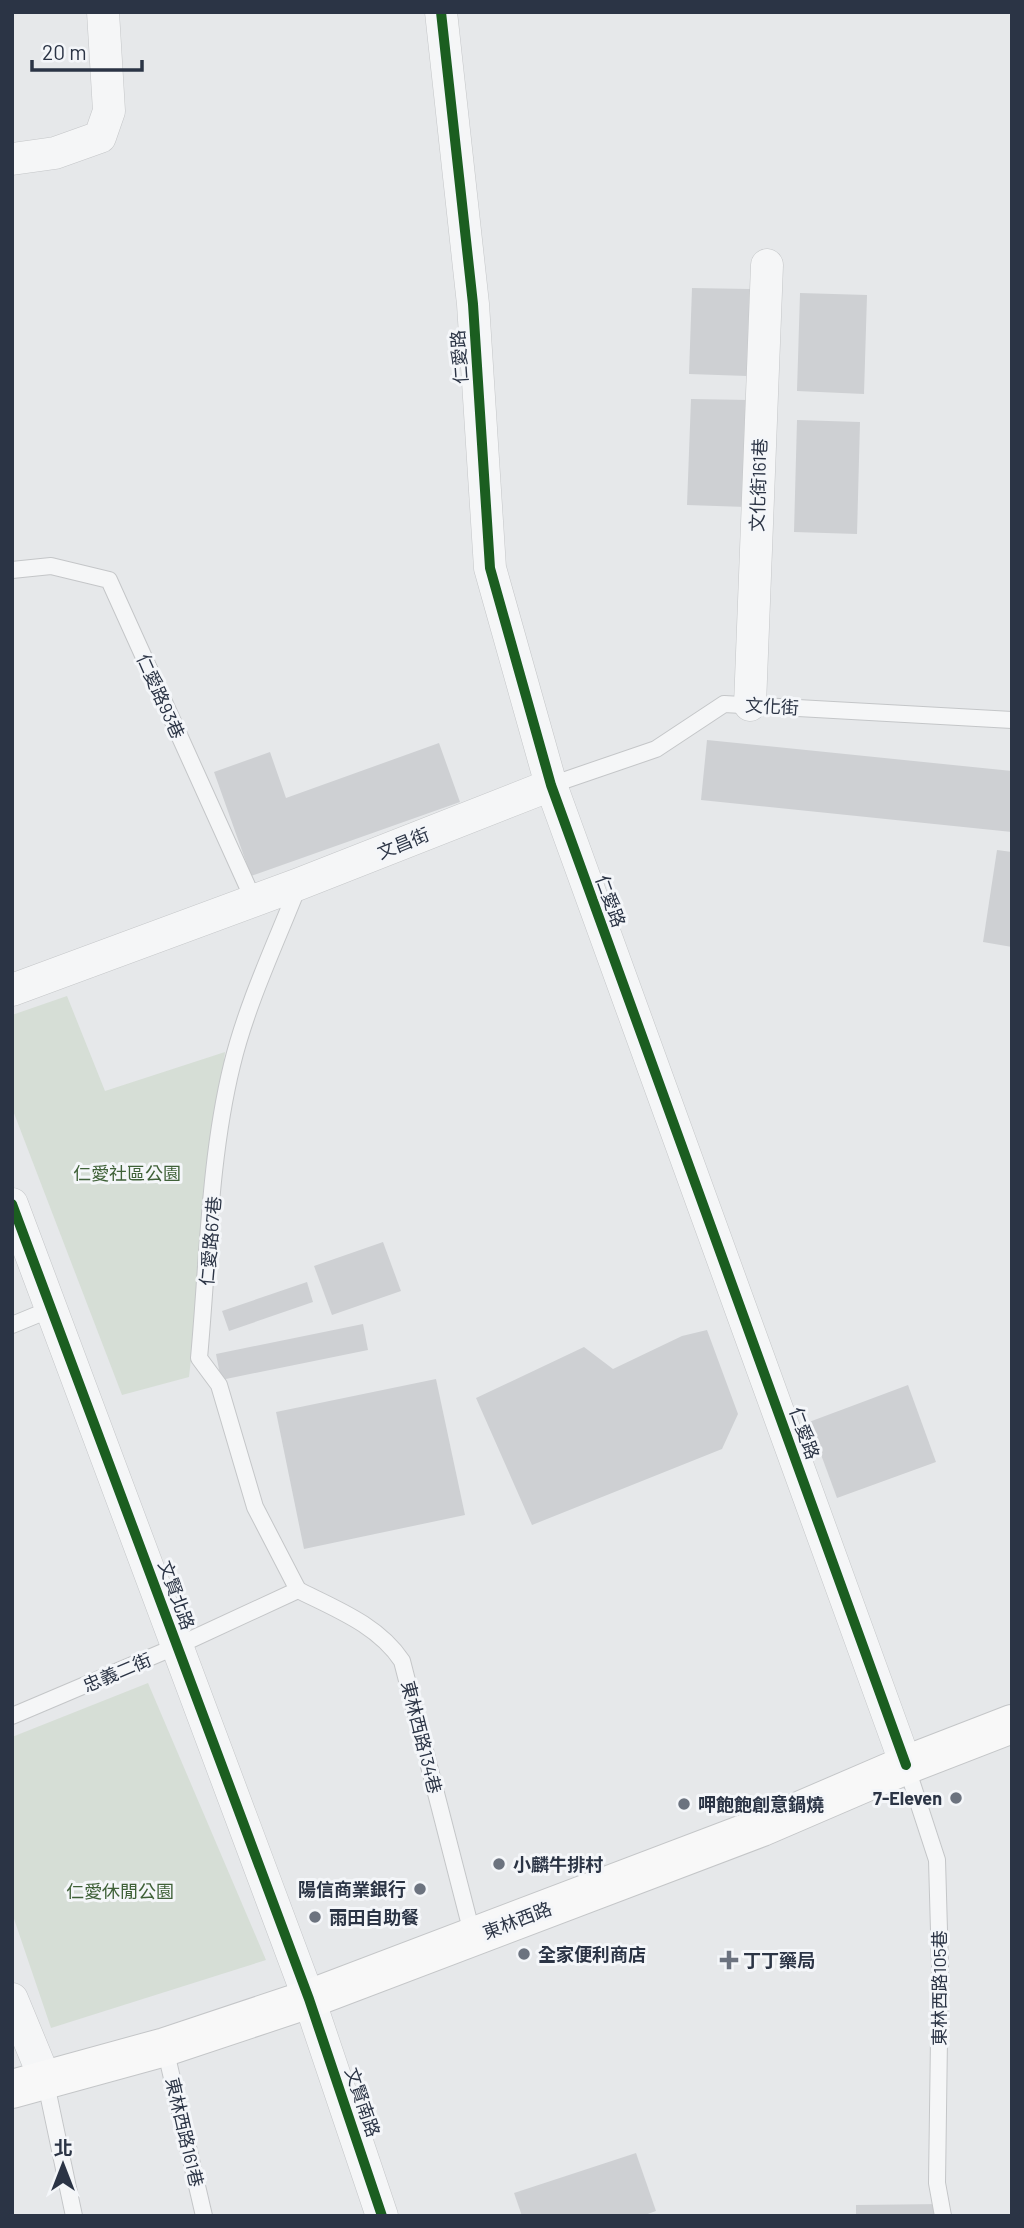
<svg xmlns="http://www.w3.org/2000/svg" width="1024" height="2228" font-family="Barlow,'Noto Sans TC',sans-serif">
	<rect width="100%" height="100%" fill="#e6e8ea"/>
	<!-- green -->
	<g fill="#d6ded6">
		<polygon points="67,996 105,1091 225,1052 189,1377 122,1395 12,1108 12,1015"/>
		<polygon points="148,1683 266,1960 51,2028 12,1913 12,1737"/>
	</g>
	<!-- building -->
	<g fill="#ced0d3">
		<polygon points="692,288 750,289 747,376 689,374"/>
		<polygon points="800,293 867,295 864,394 797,391"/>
		<polygon points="691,399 750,400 746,507 687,505"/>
		<polygon points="797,420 860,422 857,534 794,532"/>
		<polygon points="707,740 1012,771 1012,832 701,800"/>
		<polygon points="439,743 460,802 251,876 214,772 270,752 286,798"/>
		<polygon points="997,850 1012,852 1012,947 983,942"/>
		<polygon points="383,1242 401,1291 332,1315 314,1266"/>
		<polygon points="307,1282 313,1302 229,1331 222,1311"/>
		<polygon points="363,1324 368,1350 221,1380 216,1354"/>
		<polygon points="707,1330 738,1414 722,1449 532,1525 476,1398 584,1347 613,1369 682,1336"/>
		<polygon points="436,1379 465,1515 304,1549 276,1412"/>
		<polygon points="908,1385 936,1462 837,1498 809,1422"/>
		<polygon points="636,2153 656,2211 642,2216 522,2216 514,2193"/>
		<polygon points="942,2204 942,2216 856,2216 856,2205"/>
	</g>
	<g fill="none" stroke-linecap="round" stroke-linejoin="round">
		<defs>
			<g id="lane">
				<polyline points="12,570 51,566 109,580 254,901"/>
				<polyline points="551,785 656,749 724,704 1012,720"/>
				<polyline points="12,1325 51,1309"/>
				<path d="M298 1590 255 1507 219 1385 199 1358C208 1261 209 1159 232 1065 247 1003 276 943 299 884"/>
				<path d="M298 1590C336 1609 378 1625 402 1661L473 1937"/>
				<polyline points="12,1716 177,1646 298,1590"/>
				<polyline points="906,1765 937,1860 940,1966 937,2183 943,2216"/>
				<polyline points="165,2048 204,2216"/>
				<polyline points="45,2079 74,2216"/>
			</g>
			<g id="street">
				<polyline points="441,12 473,304 490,568 551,785 906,1765"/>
				<polyline points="12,159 55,153 100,137 109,111 103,12"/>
				<polyline points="750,705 767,265"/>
				<polyline points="12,990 299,884 551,785"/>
				<polyline points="12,1204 309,1999 382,2216"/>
				<polyline points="12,1999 45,2079"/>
			</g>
			<polyline id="secondary" points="12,2089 165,2047 309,1999 762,1827 906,1765 1012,1724"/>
		</defs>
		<!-- lane casing -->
		<use href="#lane" stroke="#c4c6c8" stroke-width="18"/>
		<!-- street casing -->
		<use href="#street" stroke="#c4c6c8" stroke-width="33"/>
		<!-- secondary casing -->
		<use href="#secondary" stroke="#c4c6c8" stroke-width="40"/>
		<!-- lane -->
		<use href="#lane" stroke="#f5f6f7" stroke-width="16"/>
		<!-- street -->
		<use href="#street" stroke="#f5f6f7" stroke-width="32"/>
		<!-- secondary -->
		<use href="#secondary" stroke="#f8f8f8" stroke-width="38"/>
		<defs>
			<g id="cycleway">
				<polyline points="441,12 473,304 490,568 551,785 906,1765"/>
				<polyline points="12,1204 309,1999 382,2216"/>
			</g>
		</defs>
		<!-- cycleway casing -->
		<use href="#cycleway" stroke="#f4f6f9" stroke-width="15"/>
		<!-- cycleway -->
		<use href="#cycleway" stroke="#1b5e20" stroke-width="10"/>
	</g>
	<!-- markers -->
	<g fill="#6c737f" stroke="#f4f6f9" stroke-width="2.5">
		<circle cx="956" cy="1798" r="7"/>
		<circle cx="684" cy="1804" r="7"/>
		<circle cx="499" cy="1864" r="7"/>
		<circle cx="420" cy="1889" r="7"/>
		<circle cx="315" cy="1917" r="7"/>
		<circle cx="524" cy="1954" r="7"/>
		<path d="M725.5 1949.5h7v7h7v7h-7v7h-7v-7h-7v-7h7z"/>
	</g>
	<g text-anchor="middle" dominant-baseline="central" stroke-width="6" stroke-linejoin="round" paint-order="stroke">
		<!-- street labels -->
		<g font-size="18" fill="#2b3445" stroke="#f4f6f9">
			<text transform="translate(459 357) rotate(-94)">仁愛路</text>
			<text transform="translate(758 485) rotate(-88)">文化街161巷</text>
			<text transform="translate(161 696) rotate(66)">仁愛路93巷</text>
			<text transform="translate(772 706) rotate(3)">文化街</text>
			<text transform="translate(403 843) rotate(-22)">文昌街</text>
			<text transform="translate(611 901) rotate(70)">仁愛路</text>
			<text transform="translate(210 1241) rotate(-85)">仁愛路67巷</text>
			<text transform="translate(805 1433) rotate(70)">仁愛路</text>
			<text transform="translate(177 1595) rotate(70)">文賢北路</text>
			<text transform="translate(117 1672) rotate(-23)">忠義二街</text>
			<text transform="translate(422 1737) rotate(76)">東林西路134巷</text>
			<text transform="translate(517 1920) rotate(-21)">東林西路</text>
			<text transform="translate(939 1988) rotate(-90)">東林西路105巷</text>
			<text transform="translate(363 2102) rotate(71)">文賢南路</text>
			<text transform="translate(185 2132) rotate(77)">東林西路161巷</text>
		</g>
		<!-- park labels -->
		<g font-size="18" fill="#3f6138" stroke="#f4f6f9">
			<text x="127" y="1173">仁愛社區公園</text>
			<text x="120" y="1891">仁愛休閒公園</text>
		</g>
		<!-- poi labels -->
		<g font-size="18" font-weight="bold" fill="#2b3445" stroke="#f4f6f9" text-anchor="start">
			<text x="942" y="1798" text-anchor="end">7-Eleven</text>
			<text x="698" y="1804">呷飽飽創意鍋燒</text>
			<text x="513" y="1864">小麟牛排村</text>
			<text x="406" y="1889" text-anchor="end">陽信商業銀行</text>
			<text x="329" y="1917">雨田自助餐</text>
			<text x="538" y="1954">全家便利商店</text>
			<text x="743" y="1960">丁丁藥局</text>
		</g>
	</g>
	<!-- border -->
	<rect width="1024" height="2228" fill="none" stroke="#2b3445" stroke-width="28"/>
	<!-- north arrow -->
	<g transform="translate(63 2165)" stroke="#f4f6f9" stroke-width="5" paint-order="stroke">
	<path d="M0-5L12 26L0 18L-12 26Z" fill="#2b3445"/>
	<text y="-10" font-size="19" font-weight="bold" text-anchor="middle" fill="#2b3445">北</text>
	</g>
	<!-- scale -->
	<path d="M32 60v10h110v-10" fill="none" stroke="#2b3445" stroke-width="3.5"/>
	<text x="42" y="60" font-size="21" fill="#2b3445" stroke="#f4f6f9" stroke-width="5" paint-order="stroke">20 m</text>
</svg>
